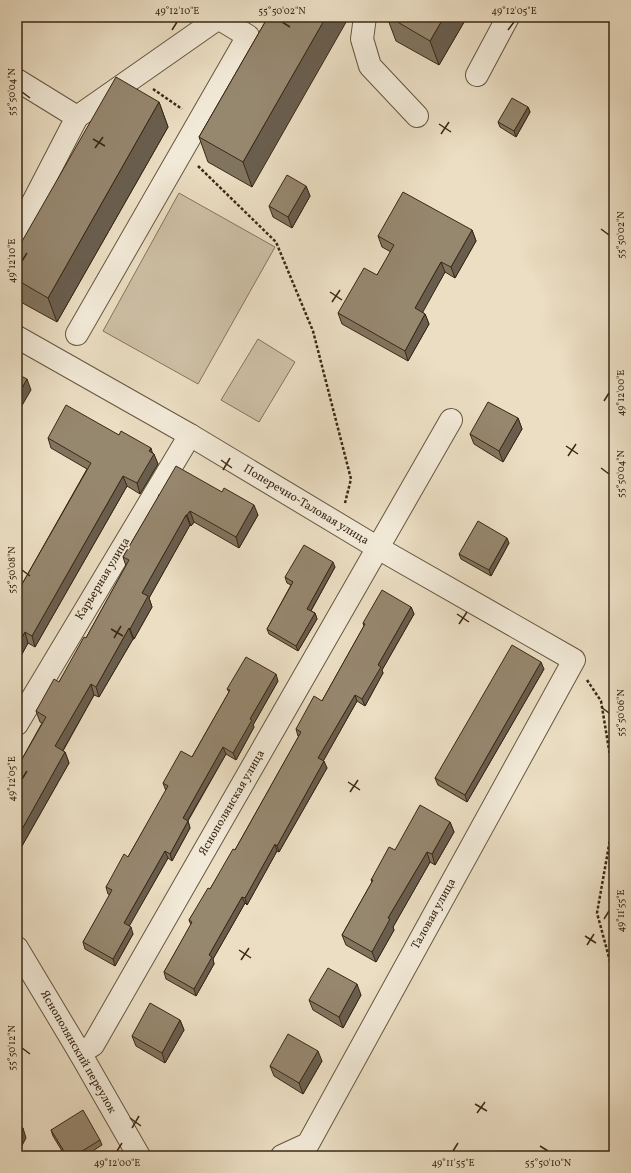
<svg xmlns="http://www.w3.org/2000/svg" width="631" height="1173" font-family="Vollkorn,serif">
	<rect width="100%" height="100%" fill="#ebdec3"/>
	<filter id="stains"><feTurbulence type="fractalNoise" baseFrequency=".005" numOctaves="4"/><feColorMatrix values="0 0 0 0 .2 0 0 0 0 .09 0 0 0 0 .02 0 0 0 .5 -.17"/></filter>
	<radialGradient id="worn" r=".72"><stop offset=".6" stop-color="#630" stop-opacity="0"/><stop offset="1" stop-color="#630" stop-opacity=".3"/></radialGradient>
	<!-- green -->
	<g fill="#cdbfa5" stroke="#84745d">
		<polygon points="179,193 275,247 198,384 103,331"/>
		<polygon points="258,339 295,362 259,422 221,400"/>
	</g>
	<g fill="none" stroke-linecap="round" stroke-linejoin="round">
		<defs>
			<g id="minor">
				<polyline points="365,17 362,39 370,66 417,116"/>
				<polyline points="477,75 508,17"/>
				<polyline points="17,80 77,117"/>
				<polyline points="17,233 77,117 220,17"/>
				<polyline points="77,334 248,36 218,18"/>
				<polyline points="17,337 190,435 378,548 574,660 308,1144 282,1156"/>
				<polyline points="17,724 190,435"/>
				<polyline points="17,948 80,1053 139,1156"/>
				<polyline points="80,1053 93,1045 451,420"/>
			</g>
		</defs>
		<!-- minor casing -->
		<use href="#minor" stroke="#665640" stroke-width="24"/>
		<!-- path -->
		<g stroke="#3a2815" stroke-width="2.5" stroke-dasharray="3 2" stroke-linecap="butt">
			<polyline points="153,89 182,109"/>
			<polyline points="198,166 276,242 313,331 351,479 345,503"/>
			<polyline points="587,680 601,701 614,780"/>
			<polyline points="614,817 597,913 614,976"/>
		</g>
		<!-- minor -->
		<use href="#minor" stroke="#f2ead8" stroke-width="22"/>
	</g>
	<!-- wall -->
	<g fill="#81745f" stroke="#3a2815">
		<polygon points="268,17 252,187 208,162 199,137"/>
		<polygon points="387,17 467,17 439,65 396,41"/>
		<polygon points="159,102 168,127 57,322 17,300 17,250"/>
		<polygon points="528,107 530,112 516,137 500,127 498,122"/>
		<polygon points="306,186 310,196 292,228 273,217 269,206"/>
		<polygon points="472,230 476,241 455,278 445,272 422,312 425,314 429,324 408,361 342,324 338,313 377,275 391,252 382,247 378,236"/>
		<polygon points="518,418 522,429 503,462 474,444 470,434"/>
		<polygon points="119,435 153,453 158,464 140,494 127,486 35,647 28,643 17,663 17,593 87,469 51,448 48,438"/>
		<polygon points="158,495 258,515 239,548 194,522 191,526 190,525 149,598 152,607 134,639 133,639 99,697 94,695 63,751 65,752 69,763 18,853 17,852 17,768 42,723 40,722 36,711 59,682 86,638 126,566 123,557 159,496"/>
		<polygon points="509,543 491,576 461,559 459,554"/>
		<polygon points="335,567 311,611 315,613 317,619 298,651 269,634 267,629 291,585 287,583 285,577"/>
		<polygon points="411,607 414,614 382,670 383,673 365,706 357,701 323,761 327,768 279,852 277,851 247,905 245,903 213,959 214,964 196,996 166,979 164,972 191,925 189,920 210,889 235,850 299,736 298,736 296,729 322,701 364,626 363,623"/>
		<polygon points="544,669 467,802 438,785 435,778"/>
		<polygon points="278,681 253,725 254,727 236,760 226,754 188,821 190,828 172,861 168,858 129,926 133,934 115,966 85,949 83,942 110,895 108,894 106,887 128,857 166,791 163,783 192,757 229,692 227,689"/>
		<polygon points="450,822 454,832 435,865 430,862 393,927 394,930 376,962 346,945 342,935 372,882 371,880 395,850"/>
		<polygon points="361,995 343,1028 313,1010 309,1000"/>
		<polygon points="180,1020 184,1030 165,1063 136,1046 132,1036"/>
		<polygon points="322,1061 303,1094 274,1076 270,1066"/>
		<polygon points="51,1130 100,1140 102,1145 85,1156 65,1156 53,1136"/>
	</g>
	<!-- shaded-wall -->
	<g fill="#695e4e" stroke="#3a2815">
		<polygon points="326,17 349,17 252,187 243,162"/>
		<polygon points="444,17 467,17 439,65 430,41"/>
		<polygon points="159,102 168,127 57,322 48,298"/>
		<polygon points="528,107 530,112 516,137 514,131"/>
		<polygon points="306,186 310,196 292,228 288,217"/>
		<polygon points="472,230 476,241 455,278 451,267"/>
		<polygon points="441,262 445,272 419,319 415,308"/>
		<polygon points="425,314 429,324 408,361 405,351"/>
		<polygon points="27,379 31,390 17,414 17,397"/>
		<polygon points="518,418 522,429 503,462 499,451"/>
		<polygon points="151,448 153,455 154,454 158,464 140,494 137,483"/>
		<polygon points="123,476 127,486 35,647 32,636"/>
		<polygon points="254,505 258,515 239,548 236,537"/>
		<polygon points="190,511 194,522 191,526 187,515"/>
		<polygon points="186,515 190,525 149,598 152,607 134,639 130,629 142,593"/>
		<polygon points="507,538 509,543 491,576 489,570"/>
		<polygon points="333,562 335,567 309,614 307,609"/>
		<polygon points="411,607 414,614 382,670 383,673 365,706 362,699 378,665"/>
		<polygon points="315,613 317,619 298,651 296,646"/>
		<polygon points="129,628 133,639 99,697 96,687"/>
		<polygon points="25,632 28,643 17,663 17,646"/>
		<polygon points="541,662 544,669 467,802 465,795"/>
		<polygon points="276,674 278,681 253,725 254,727 236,760 233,753 250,719"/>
		<polygon points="91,684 94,695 59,757 55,746"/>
		<polygon points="355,695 357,701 321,765 318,758"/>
		<polygon points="223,747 226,754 185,825 183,818"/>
		<polygon points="65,752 69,763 18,853 17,849 17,838"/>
		<polygon points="324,761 327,768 279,852 277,846"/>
		<polygon points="188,821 190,828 172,861 170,854"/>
		<polygon points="450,822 454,832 435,865 432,854"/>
		<polygon points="275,844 277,851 247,905 245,898"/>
		<polygon points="165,851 168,858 127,930 124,923"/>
		<polygon points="427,852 430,862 393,927 394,930 376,962 372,952 388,918"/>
		<polygon points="242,897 245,903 213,959 214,964 196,996 194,989 209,955"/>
		<polygon points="131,927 133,934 115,966 113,959"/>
		<polygon points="357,984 361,995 343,1028 339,1017"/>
		<polygon points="180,1020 184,1030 165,1063 162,1053"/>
		<polygon points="318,1051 322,1061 303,1094 299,1083"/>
		<polygon points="23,1128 26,1138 17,1155 17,1138"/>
	</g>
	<!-- building -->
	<g fill="#96876f" stroke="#3a2815">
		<polygon points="268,17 326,17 243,162 199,137"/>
		<polygon points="389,17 444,17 430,41"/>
		<polygon points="116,77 159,102 48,298 17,280 17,250"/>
		<polygon points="512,98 528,107 514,131 498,122"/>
		<polygon points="287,175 306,186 288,217 269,206"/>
		<polygon points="403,192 472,230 451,267 441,262 415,308 425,314 405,351 338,313 364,268 377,275 394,245 378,236"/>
		<polygon points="17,374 27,379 17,397"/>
		<polygon points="488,402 518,418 499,451 470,434"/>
		<polygon points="66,405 119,435 121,431 151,448 149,451 154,454 137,483 123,476 32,636 25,632 17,646 17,593 91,463 48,438"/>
		<polygon points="176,466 222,492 224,488 254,505 236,537 190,511 187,515 186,515 142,593 148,596 130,629 129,628 96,687 91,684 55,746 65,752 17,838 17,768 46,717 36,711 54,679 59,682 84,637 86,638 129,560 123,557"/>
		<polygon points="478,521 507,538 489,570 459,554"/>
		<polygon points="304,545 333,562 307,609 315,613 296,646 267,629 293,582 285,577"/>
		<polygon points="382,590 411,607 378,665 381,667 362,699 355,695 318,758 324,761 277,846 275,844 245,898 242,897 209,955 212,957 194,989 164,972 192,922 189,920 208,888 210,889 233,849 235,850 301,732 296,729 314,696 322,701 365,624 363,623"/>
		<polygon points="512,645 541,662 465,795 435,778"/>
		<polygon points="246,657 276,674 250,719 252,720 233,753 223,747 183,818 188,821 170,854 165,851 124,923 131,927 113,959 83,942 112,890 106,887 124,854 128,857 168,786 163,783 181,751 192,757 230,690 227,689"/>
		<polygon points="420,805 450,822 432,854 427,852 388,918 390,919 372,952 342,935 373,880 371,880 389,847 395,850"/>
		<polygon points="328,968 357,984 339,1017 309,1000"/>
		<polygon points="150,1003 180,1020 162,1053 132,1036"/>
		<polygon points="288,1034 318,1051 299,1083 270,1066"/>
		<polygon points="83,1110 100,1140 74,1156 67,1156 51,1130"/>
		<polygon points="17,1125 23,1128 17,1138"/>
	</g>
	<!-- ticks -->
	<path fill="none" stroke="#3a2815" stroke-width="1.5" d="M282 22 290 27M172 30 177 22M508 30 514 22M22 92 30 98M439 124 451 132M441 134 449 122M93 139 105 146M95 148 103 137M601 229 609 235M22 261 27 253M330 292 342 300M332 302 340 290M604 401 609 393M566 446 578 454M568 456 576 444M221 460 232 468M601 468 609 474M223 470 230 458M22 570 30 576M457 614 469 622M459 624 467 612M111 629 123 636M114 638 121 626M601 707 609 713M22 779 27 771M348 782 360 790M350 792 358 780M604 919 609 911M585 936 596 943M587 945 594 934M239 950 251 958M241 960 249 948M22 1048 30 1054M475 1104 487 1111M477 1113 485 1102M130 1118 141 1126M132 1128 139 1116M540 1146 548 1151M117 1151 122 1143M453 1151 458 1143"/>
	<g text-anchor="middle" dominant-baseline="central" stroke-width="3.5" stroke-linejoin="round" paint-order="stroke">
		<!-- street labels -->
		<g font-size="12" fill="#3a2815" stroke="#f2ead8">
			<text transform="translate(306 505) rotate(31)">Поперечно-Таловая улица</text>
			<text transform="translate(103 579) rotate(-59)">Карьерная улица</text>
			<text transform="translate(232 803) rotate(-60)">Яснополянская улица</text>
			<text transform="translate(434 914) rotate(-61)">Таловая улица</text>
			<text transform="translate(78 1052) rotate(60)">Яснополянский переулок</text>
		</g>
	</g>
	<!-- margin -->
	<rect width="631" height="1173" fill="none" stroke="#ebdec3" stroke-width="44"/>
	<rect x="22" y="22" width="587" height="1129" fill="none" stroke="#3a2815" stroke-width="1.5"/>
	<g font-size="10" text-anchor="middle" fill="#3a2815">
		<text x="177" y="14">49°12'10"E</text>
		<text x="282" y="14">55°50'02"N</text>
		<text x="514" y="14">49°12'05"E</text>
		<text transform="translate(11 92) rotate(-90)" y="4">55°50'04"N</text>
		<text transform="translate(620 235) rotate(-90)" y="4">55°50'02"N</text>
		<text transform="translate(11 261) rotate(-90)" y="4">49°12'10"E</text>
		<text transform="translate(620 393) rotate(-90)" y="4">49°12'00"E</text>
		<text transform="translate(620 474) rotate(-90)" y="4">55°50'04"N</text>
		<text transform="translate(11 570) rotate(-90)" y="4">55°50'08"N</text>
		<text transform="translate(620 713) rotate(-90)" y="4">55°50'06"N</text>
		<text transform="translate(11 779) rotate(-90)" y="4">49°12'05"E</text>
		<text transform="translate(620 911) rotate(-90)" y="4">49°11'55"E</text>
		<text transform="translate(11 1048) rotate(-90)" y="4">55°50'12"N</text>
		<text x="117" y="1166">49°12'00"E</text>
		<text x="453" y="1166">49°11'55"E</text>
		<text x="548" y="1166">55°50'10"N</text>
	</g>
	<rect width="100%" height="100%" filter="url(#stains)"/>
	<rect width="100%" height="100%" fill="url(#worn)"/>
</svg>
